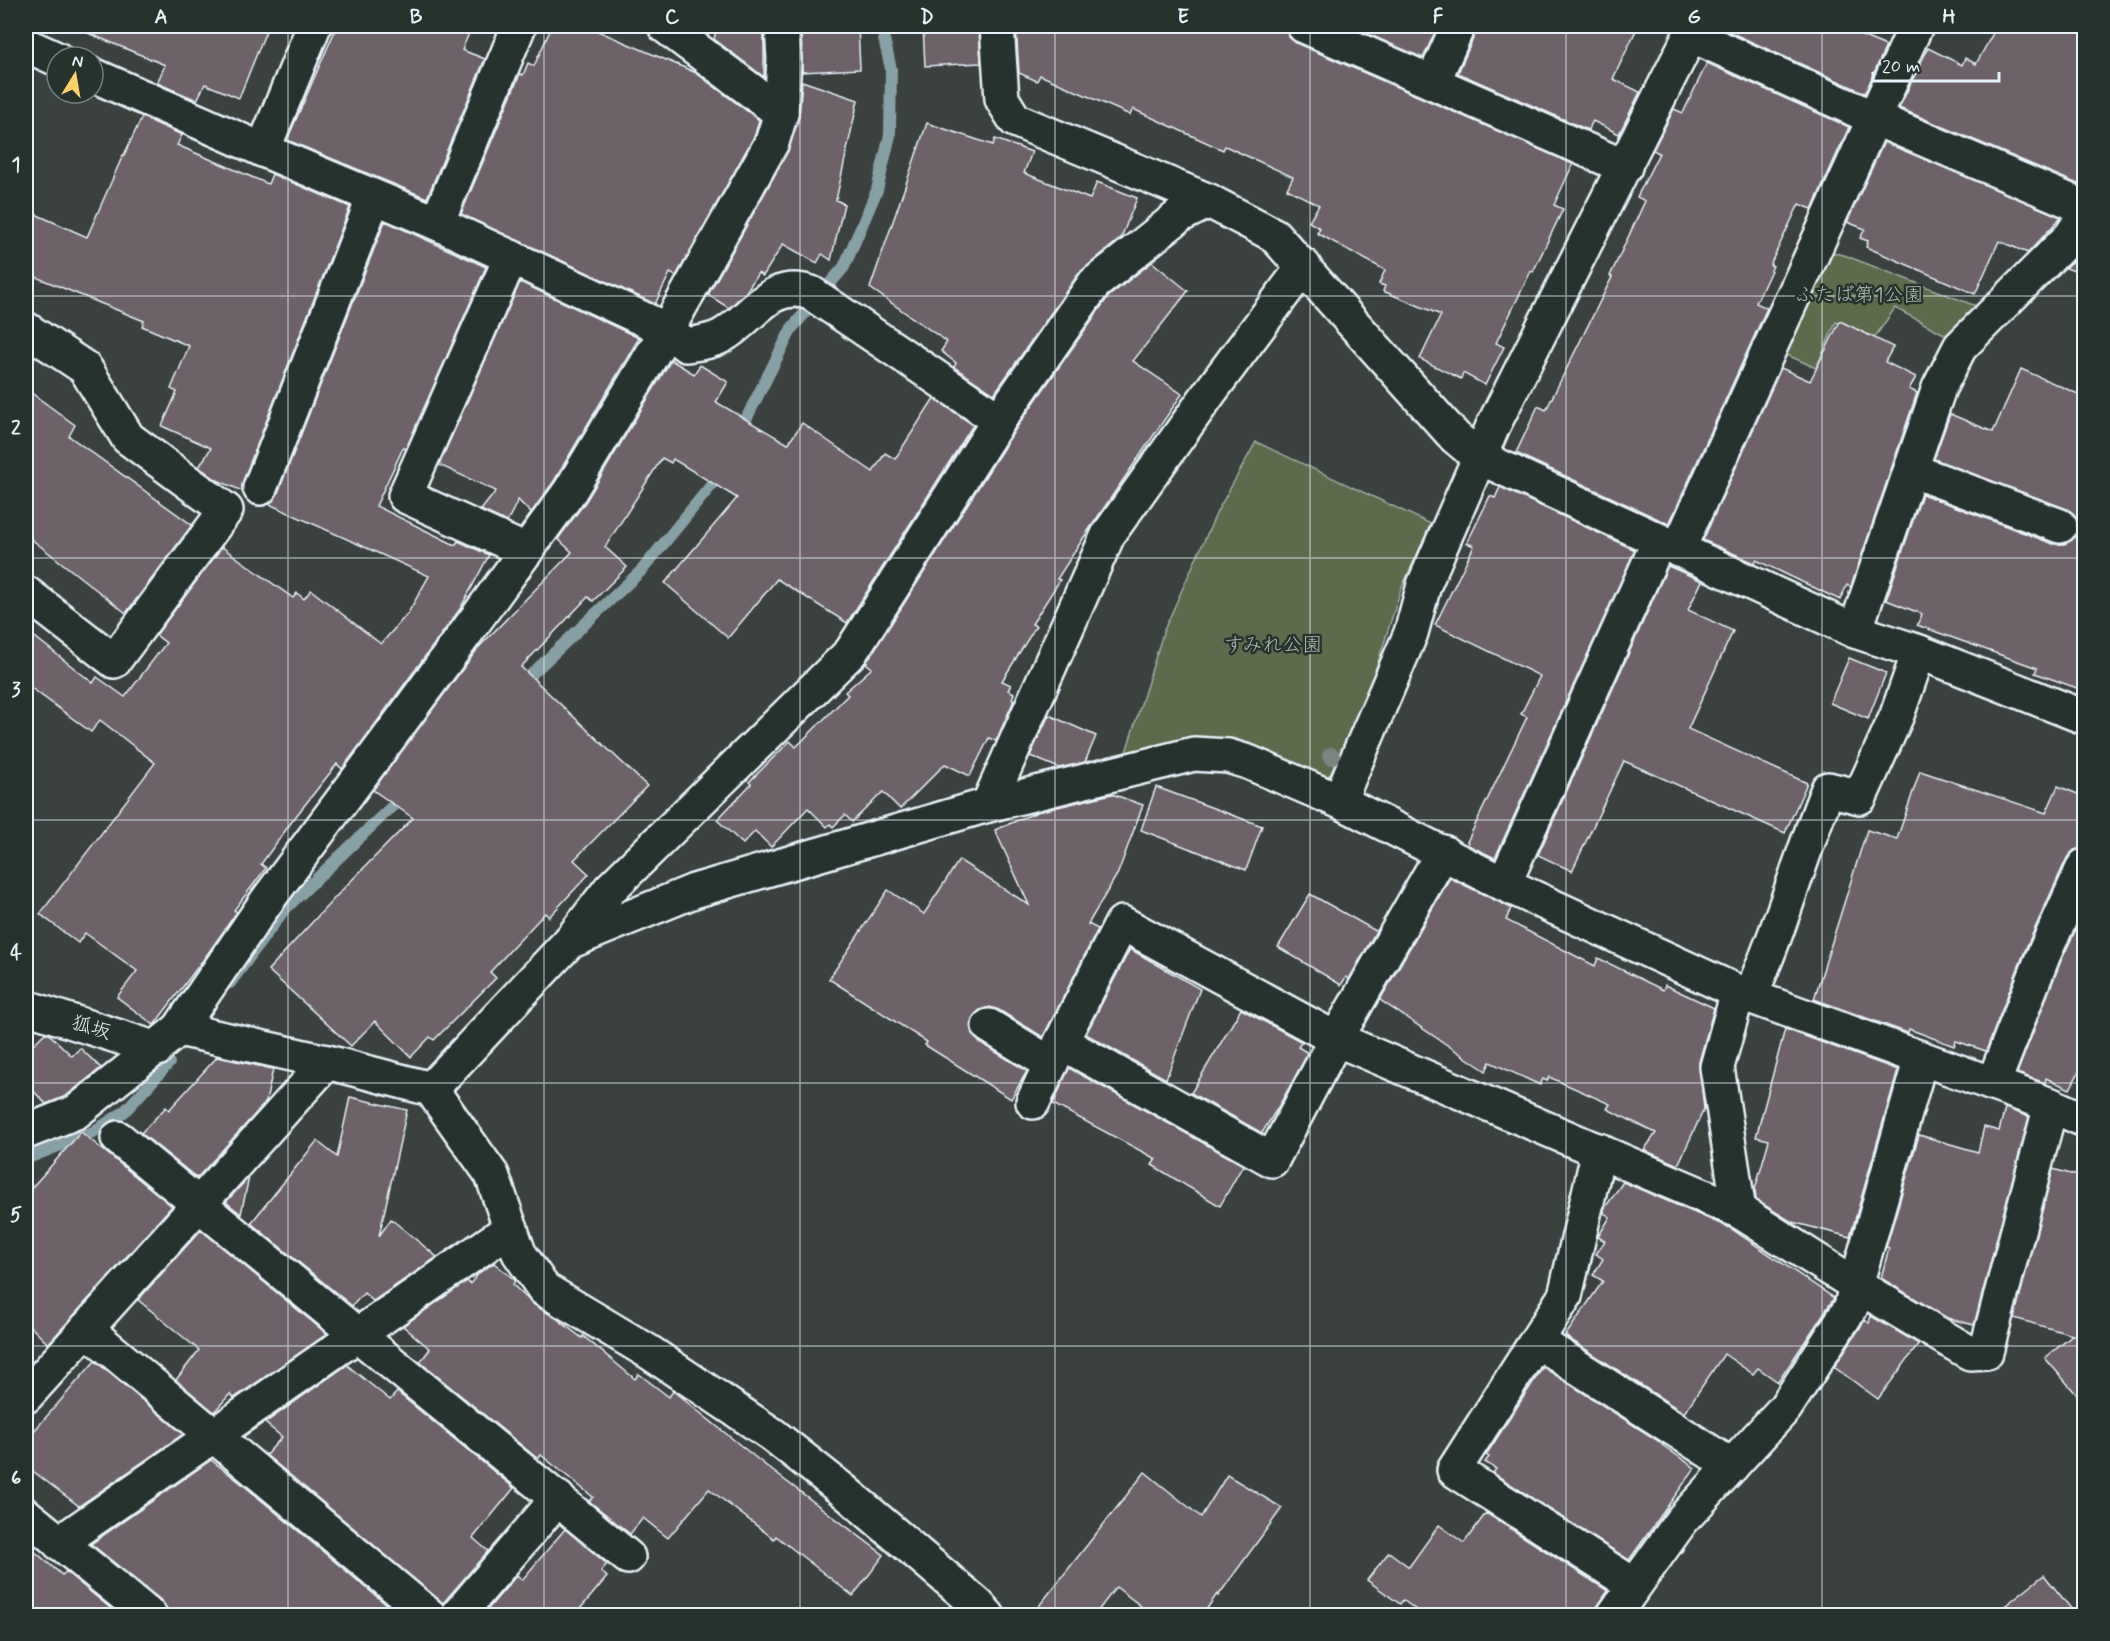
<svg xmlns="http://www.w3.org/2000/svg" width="2110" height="1641" font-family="Mynerve,'Klee One',sans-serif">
	<rect width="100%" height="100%" fill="#3b413f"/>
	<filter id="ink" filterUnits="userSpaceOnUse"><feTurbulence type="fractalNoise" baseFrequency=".0167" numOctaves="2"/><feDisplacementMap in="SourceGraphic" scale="12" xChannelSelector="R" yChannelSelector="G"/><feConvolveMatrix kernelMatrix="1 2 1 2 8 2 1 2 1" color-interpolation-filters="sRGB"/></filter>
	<g filter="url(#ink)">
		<!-- green -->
		<g fill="#5d6b4c" stroke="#a2aea2" stroke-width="1.5">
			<polygon points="1827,252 1844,255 1976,306 1946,335 1895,308 1875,337 1836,322 1816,368 1783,353"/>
			<polygon points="1256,442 1431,524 1401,589 1373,678 1338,773 1321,777 1183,745 1126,752 1164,630 1217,512"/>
		</g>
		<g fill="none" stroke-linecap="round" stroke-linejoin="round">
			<!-- stream -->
			<g stroke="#87a0a5" stroke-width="12">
				<polyline points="739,433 792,328 844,267 877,190 890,135 891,69 881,26"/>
				<polyline points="518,687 642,570 714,482 720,470"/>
				<polyline points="230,983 284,910 405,794"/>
				<polyline points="26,1159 93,1132 124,1112 169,1063"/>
			</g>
		</g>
		<!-- building -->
		<g fill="#6c6268" stroke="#e8f1f8" stroke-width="1.5">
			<polygon points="71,26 268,26 239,98 205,84 197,100 157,83 165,65"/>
			<polygon points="337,26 472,26 462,50 485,59 427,198 287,140"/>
			<polygon points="552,26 586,26 685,68 696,73 759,120 755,135 676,276 670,273 655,304 461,214 520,74 523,75 528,63 534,66"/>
			<polygon points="717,26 764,26 764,77 714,39"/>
			<polygon points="801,26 858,26 860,69 802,72"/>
			<polygon points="923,26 979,26 981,63 925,66"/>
			<polygon points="1016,26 1286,26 1289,37 1296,43 1573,164 1554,205 1563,209 1533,272 1531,271 1496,343 1504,347 1485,385 1463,373 1461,379 1420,359 1441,315 1383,291 1385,286 1379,284 1385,270 1317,233 1320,228 1309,222 1319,205 1287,189 1293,177 1225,146 1223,150 1133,109 1130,115 1040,75 1037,81 1019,73"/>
			<polygon points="1349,26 1438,26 1423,58"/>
			<polygon points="1476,26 1638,26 1613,79 1640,92 1619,134 1593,121 1588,130 1458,73 1475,34"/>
			<polygon points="1725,26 1838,26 1886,46 1865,93 1723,29"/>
			<polygon points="1997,26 2085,26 2085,187 1899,108 1928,48 1962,65 1965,58 1976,64"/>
			<polygon points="1707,63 1849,127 1812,209 1799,204 1770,265 1773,266 1756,303 1767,308 1669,524 1516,453 1538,406 1546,410 1612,277 1610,276 1645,201 1637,197 1659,153 1653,150 1674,109 1683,113"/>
			<polygon points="802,81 858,100 836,200 844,204 831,260 822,254 817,263 783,244 763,276 758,273 746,292 729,308 708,295 788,151 799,116"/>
			<polygon points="142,117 182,135 177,145 268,184 272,174 350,207 243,481 242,491 217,480 199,467 211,448 162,426 177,392 171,389 189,346 142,326 144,321 26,273 26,210 87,237 123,155 124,155"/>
			<polygon points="927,123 993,145 995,139 1032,152 1024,173 1090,199 1097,182 1137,198 1121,238 1079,273 994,394 954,367 956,363 941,351 947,342 870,288"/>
			<polygon points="1884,142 2061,217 2028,253 1999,241 1975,294 1866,247 1868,241 1860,238 1865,229 1847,222"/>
			<polygon points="385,221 486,267 406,449 403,448 376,506 455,545 458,541 489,555 460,609 342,769 337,764 293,820 261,864 266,868 234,910 237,912 206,956 154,1025 117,997 137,971 85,933 78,943 40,914 155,763 100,720 91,732 26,684 26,630 93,683 97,677 125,697 166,643 156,635 222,547 293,598 297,593 304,599 311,590 381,644 408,613 429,576 269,504 277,495"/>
			<polygon points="2085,249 2085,275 2066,268 2084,249"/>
			<polygon points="1152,262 1188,291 1133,361 1182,394 1086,534 1057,579 1060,580 1032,624 1036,626 1002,681 1011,685 1008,690 1014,693 1012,699 1014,700 996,741 989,738 970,776 945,764 900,809 883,792 852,822 845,815 833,827 830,824 827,827 808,808 771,847 755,831 743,844 717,820 751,784 749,782 790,741 796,747 848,695 845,692 872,668 866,663 1015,430 1108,297"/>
			<polygon points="520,282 639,338 554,481 531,513 518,500 507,522 481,510 496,491 439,465"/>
			<polygon points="1840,321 1893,347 1885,362 1916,377 1909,389 1917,393 1851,587 1847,585 1840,600 1756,560 1755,563 1703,540 1781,368 1810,381"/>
			<polygon points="671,360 694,374 700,365 728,382 716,402 788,444 802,423 873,472 885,453 895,459 934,398 973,425 847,623 777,579 728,638 665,583 737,498 673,459 671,463 662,458 605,547 627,567 593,601 588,597 521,667 647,786 574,860 589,874 549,917 545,913 490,972 496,978 434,1040 430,1037 411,1057 375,1021 351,1046 268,970 343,889 413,818 373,790 479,647 572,552 558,539 586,501"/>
			<polygon points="2021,369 2085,397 2085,691 2035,673 2037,668 1917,625 1922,614 1886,600 1922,494 2053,544 2064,544 2072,540 2077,533 2078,522 2074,514 2067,509 1934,459 1950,414 1993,432"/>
			<polygon points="26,389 75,425 69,436 192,525 126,613 26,535"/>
			<polygon points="1500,487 1635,550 1495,858 1468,845 1469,843 1467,842 1527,717 1521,714 1540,676 1435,625 1474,546 1467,543 1490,496 1495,498"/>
			<polygon points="1668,566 1702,581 1688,610 1733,631 1688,729 1807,783 1785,833 1624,761 1572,871 1538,855"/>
			<polygon points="1849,658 1886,673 1868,719 1830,703"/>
			<polygon points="1049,715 1096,736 1085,762 1059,768 1030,756"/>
			<polygon points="1920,771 2046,813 2058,786 2085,797 2085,848 2074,850 2067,858 2026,948 1986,1051 1956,1041 1954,1046 1909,1029 1908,1033 1814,999 1867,830 1897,839"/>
			<polygon points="1156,787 1262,826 1246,870 1141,830"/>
			<polygon points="1112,794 1143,805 1118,873 1088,924 1098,929 1043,1037 999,1010 990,1007 980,1010 973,1017 970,1026 972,1034 979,1042 1027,1071 1011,1099 925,1045 927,1042 829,979 888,890 924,914 959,860 1029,905 995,830 1037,812"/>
			<polygon points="1450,878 1511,908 1506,920 1595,966 1598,958 1663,990 1665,985 1714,1008 1699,1062 1704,1109 1678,1165 1644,1150 1656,1133 1607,1109 1610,1104 1549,1077 1547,1081 1543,1079 1540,1085 1490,1062 1486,1071 1380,1000"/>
			<polygon points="1310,894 1376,931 1349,979 1346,977 1341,985 1278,947"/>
			<polygon points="2085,910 2085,1060 2070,1089 2046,1078 2045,1083 2017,1073 2060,963"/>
			<polygon points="1130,949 1200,989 1166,1079 1086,1034"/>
			<polygon points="1241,1009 1302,1042 1298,1047 1308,1053 1280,1104 1262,1133 1191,1093"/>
			<polygon points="1785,1029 1898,1070 1850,1237 1792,1222 1756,1200 1755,1189 1769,1140 1756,1137"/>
			<polygon points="45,1033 49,1034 72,1056 80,1048 101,1068 66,1096 46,1104 26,1083 26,1051"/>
			<polygon points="217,1057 273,1069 266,1102 197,1178 141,1133 166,1107 169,1110"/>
			<polygon points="1069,1068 1243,1165 1220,1206 1152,1165 1156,1159 1053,1104"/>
			<polygon points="350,1097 407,1110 379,1236 391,1219 437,1257 373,1301 364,1293 352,1306 251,1223 317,1141 337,1157"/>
			<polygon points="2005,1108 2029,1117 1974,1325 1947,1318 1881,1278 1889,1248 1886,1247 1919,1135 1978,1152 1984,1127 1999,1131"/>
			<polygon points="81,1132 172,1206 48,1344 26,1322 26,1194"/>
			<polygon points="2053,1169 2085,1178 2085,1404 2045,1358 2073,1335 2014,1318"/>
			<polygon points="249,1177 241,1214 226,1202"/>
			<polygon points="1623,1182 1730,1228 1834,1298 1778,1382 1758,1368 1753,1374 1724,1354 1684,1413 1565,1336 1603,1281 1593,1275 1603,1259 1596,1254 1605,1241 1598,1237 1610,1217 1604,1213 1604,1209"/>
			<polygon points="201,1230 327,1334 234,1398 230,1394 214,1412 176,1380 199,1350 138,1300"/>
			<polygon points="494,1263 515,1280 513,1285 534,1305 556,1318 582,1338 583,1336 635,1379 639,1374 669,1397 673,1391 770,1469 884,1555 853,1596 776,1536 774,1539 709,1489 668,1538 643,1518 630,1534 589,1501 593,1497 541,1455 538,1459 420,1362 430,1349 403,1326 467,1281 470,1284 479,1273"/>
			<polygon points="1871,1316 1919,1344 1878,1399 1834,1367 1865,1320 1869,1323"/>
			<polygon points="95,1361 183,1434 79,1506 26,1466 26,1440"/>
			<polygon points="347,1365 390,1400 397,1392 514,1488 473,1538 488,1551 443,1603 266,1455 282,1437 265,1423"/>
			<polygon points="1543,1367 1663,1444 1662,1445 1695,1468 1629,1560 1493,1473 1496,1469 1485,1462 1489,1457 1486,1455"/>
			<polygon points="211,1460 242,1484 400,1616 168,1616 167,1609 162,1601 91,1544"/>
			<polygon points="1145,1472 1201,1517 1227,1475 1282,1508 1218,1596 1217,1594 1202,1616 1154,1616 1116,1587 1094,1616 1031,1616"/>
			<polygon points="1486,1513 1608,1591 1591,1616 1424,1616 1403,1600 1400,1604 1367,1580 1389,1552 1409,1567 1439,1525 1464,1543"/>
			<polygon points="565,1529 607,1564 601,1571 607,1577 574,1616 482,1616 517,1575 522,1580"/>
			<polygon points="26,1544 62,1575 66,1572 120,1616 42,1616 26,1601"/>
			<polygon points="2044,1575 2077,1616 1992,1616"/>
		</g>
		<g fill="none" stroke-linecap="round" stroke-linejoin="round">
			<defs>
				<g id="minor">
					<polyline points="665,26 781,113"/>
					<polyline points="997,26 1002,99 1015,120 1209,201 1274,235 1455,437 1479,457 1855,631 1919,652 2084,717"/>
					<polyline points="1304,26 1625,167"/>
					<polyline points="1691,35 1874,118 2084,207"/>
					<polyline points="26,45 57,59"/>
					<path d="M93 75 263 150 437 223 667 330 686 345C699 343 711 342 722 336 754 318 769 279 811 293L999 420"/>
					<polyline points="1433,82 1458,26"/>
					<polyline points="263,150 314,26"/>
					<polyline points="437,223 519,26"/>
					<polyline points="511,257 405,496 526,551"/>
					<polyline points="26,329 85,368 128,438 226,510 114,661 26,593"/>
					<polyline points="1911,470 2060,526"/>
					<polyline points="260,488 374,197"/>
					<polyline points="1678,550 1916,26"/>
					<polyline points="1855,631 1939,388 1960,347 2071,236 2084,216"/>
					<polyline points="1339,801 1504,884 1738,992 2051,1105 2084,1120"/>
					<polyline points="988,805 1108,535 1210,392 1304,266"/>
					<polyline points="1504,884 1659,541"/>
					<polyline points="570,941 610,889 851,652 999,420 1094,284 1179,216 1209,201"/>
					<polyline points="1738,992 1717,1067 1739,1211"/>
					<path d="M1750 996C1781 929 1800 857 1828 789L1860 797 1897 715 1919 652"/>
					<polyline points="26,1007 157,1049"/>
					<polyline points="989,1026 1051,1064"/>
					<polyline points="179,1029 266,902 391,735 570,491 667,330 772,142 781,113 784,59 782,26"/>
					<polyline points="1061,1042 1272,1160 1336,1039 1443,852"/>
					<polyline points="1993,1084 2043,956 2084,866"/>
					<polyline points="431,1089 569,942 694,891 988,805 1194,754 1228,756 1248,762 1339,801 1411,633 1424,585 1493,426 1695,26"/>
					<polyline points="1033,1102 1061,1042 1122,923 1336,1039 1739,1211 1856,1285 1970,1353 1986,1352 2051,1105"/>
					<polyline points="26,1132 76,1112 179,1029 327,1062 431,1089 492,1175 519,1253 544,1289 649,1352 773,1435 844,1491 977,1604 988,1616"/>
					<polyline points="118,1138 628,1557"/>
					<polyline points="1599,1150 1565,1296 1454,1470 1634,1585"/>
					<polyline points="86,1329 430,1616"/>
					<polyline points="1537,1341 1732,1466"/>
					<polyline points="26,1396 327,1062"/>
					<polyline points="26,1515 150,1616"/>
					<polyline points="59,1543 511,1228"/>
					<polyline points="457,1616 558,1498"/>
					<polyline points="1613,1616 1682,1520 1785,1408 1851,1307 1856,1285 1921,1058"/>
				</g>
			</defs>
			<!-- minor casing -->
			<use href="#minor" stroke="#e8f1f8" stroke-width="38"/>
			<!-- minor -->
			<use href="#minor" stroke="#26332d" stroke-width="33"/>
		</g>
		<!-- trees -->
		<circle fill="#7b847f" cx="1331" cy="756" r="9"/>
	</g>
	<!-- grid -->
	<path fill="none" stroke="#e8f1f8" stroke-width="1.5" stroke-opacity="0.55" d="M288 26V1616M544 26V1616M800 26V1616M1055 26V1616M1310 26V1616M1566 26V1616M1822 26V1616M26 296H2084M26 558H2084M26 820H2084M26 1083H2084M26 1346H2084"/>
	<g text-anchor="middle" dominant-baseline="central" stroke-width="5" stroke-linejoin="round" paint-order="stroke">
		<!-- park labels -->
		<g font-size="20" fill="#b0bbb3" stroke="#26332d">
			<text x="1859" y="295">ふたば第1公園</text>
			<text x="1273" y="645">すみれ公園</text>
		</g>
		<!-- street labels -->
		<g font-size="20" fill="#e8f1f8" stroke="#26332d">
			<text transform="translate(91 1028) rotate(17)">狐坂</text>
		</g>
	</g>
	<!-- margin -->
	<rect width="2110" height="1641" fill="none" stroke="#26332d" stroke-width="66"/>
	<!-- north arrow -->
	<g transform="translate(75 75) rotate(11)"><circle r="28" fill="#26332d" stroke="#747f7e" stroke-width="1.5"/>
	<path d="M0-4.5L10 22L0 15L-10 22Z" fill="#ffd166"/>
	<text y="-9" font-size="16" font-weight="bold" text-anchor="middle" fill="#e8f1f8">N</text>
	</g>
	<!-- scale -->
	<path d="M1873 72v9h126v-9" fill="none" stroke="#e8f1f8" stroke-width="3"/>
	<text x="1882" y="72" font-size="18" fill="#e8f1f8" stroke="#26332d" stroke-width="4.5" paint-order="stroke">20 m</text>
	<rect x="33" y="33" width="2044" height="1575" fill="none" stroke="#e8f1f8" stroke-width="2"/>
	<g font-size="20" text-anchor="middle" font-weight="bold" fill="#e8f1f8">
		<text x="161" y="23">A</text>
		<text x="416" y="23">B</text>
		<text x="672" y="23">C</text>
		<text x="927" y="23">D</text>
		<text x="1183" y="23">E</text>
		<text x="1438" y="23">F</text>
		<text x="1694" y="23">G</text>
		<text x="1949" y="23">H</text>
		<text x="16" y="171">1</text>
		<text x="16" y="434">2</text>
		<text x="16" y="696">3</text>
		<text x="16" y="959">4</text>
		<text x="16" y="1221">5</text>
		<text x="16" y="1484">6</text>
	</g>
</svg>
